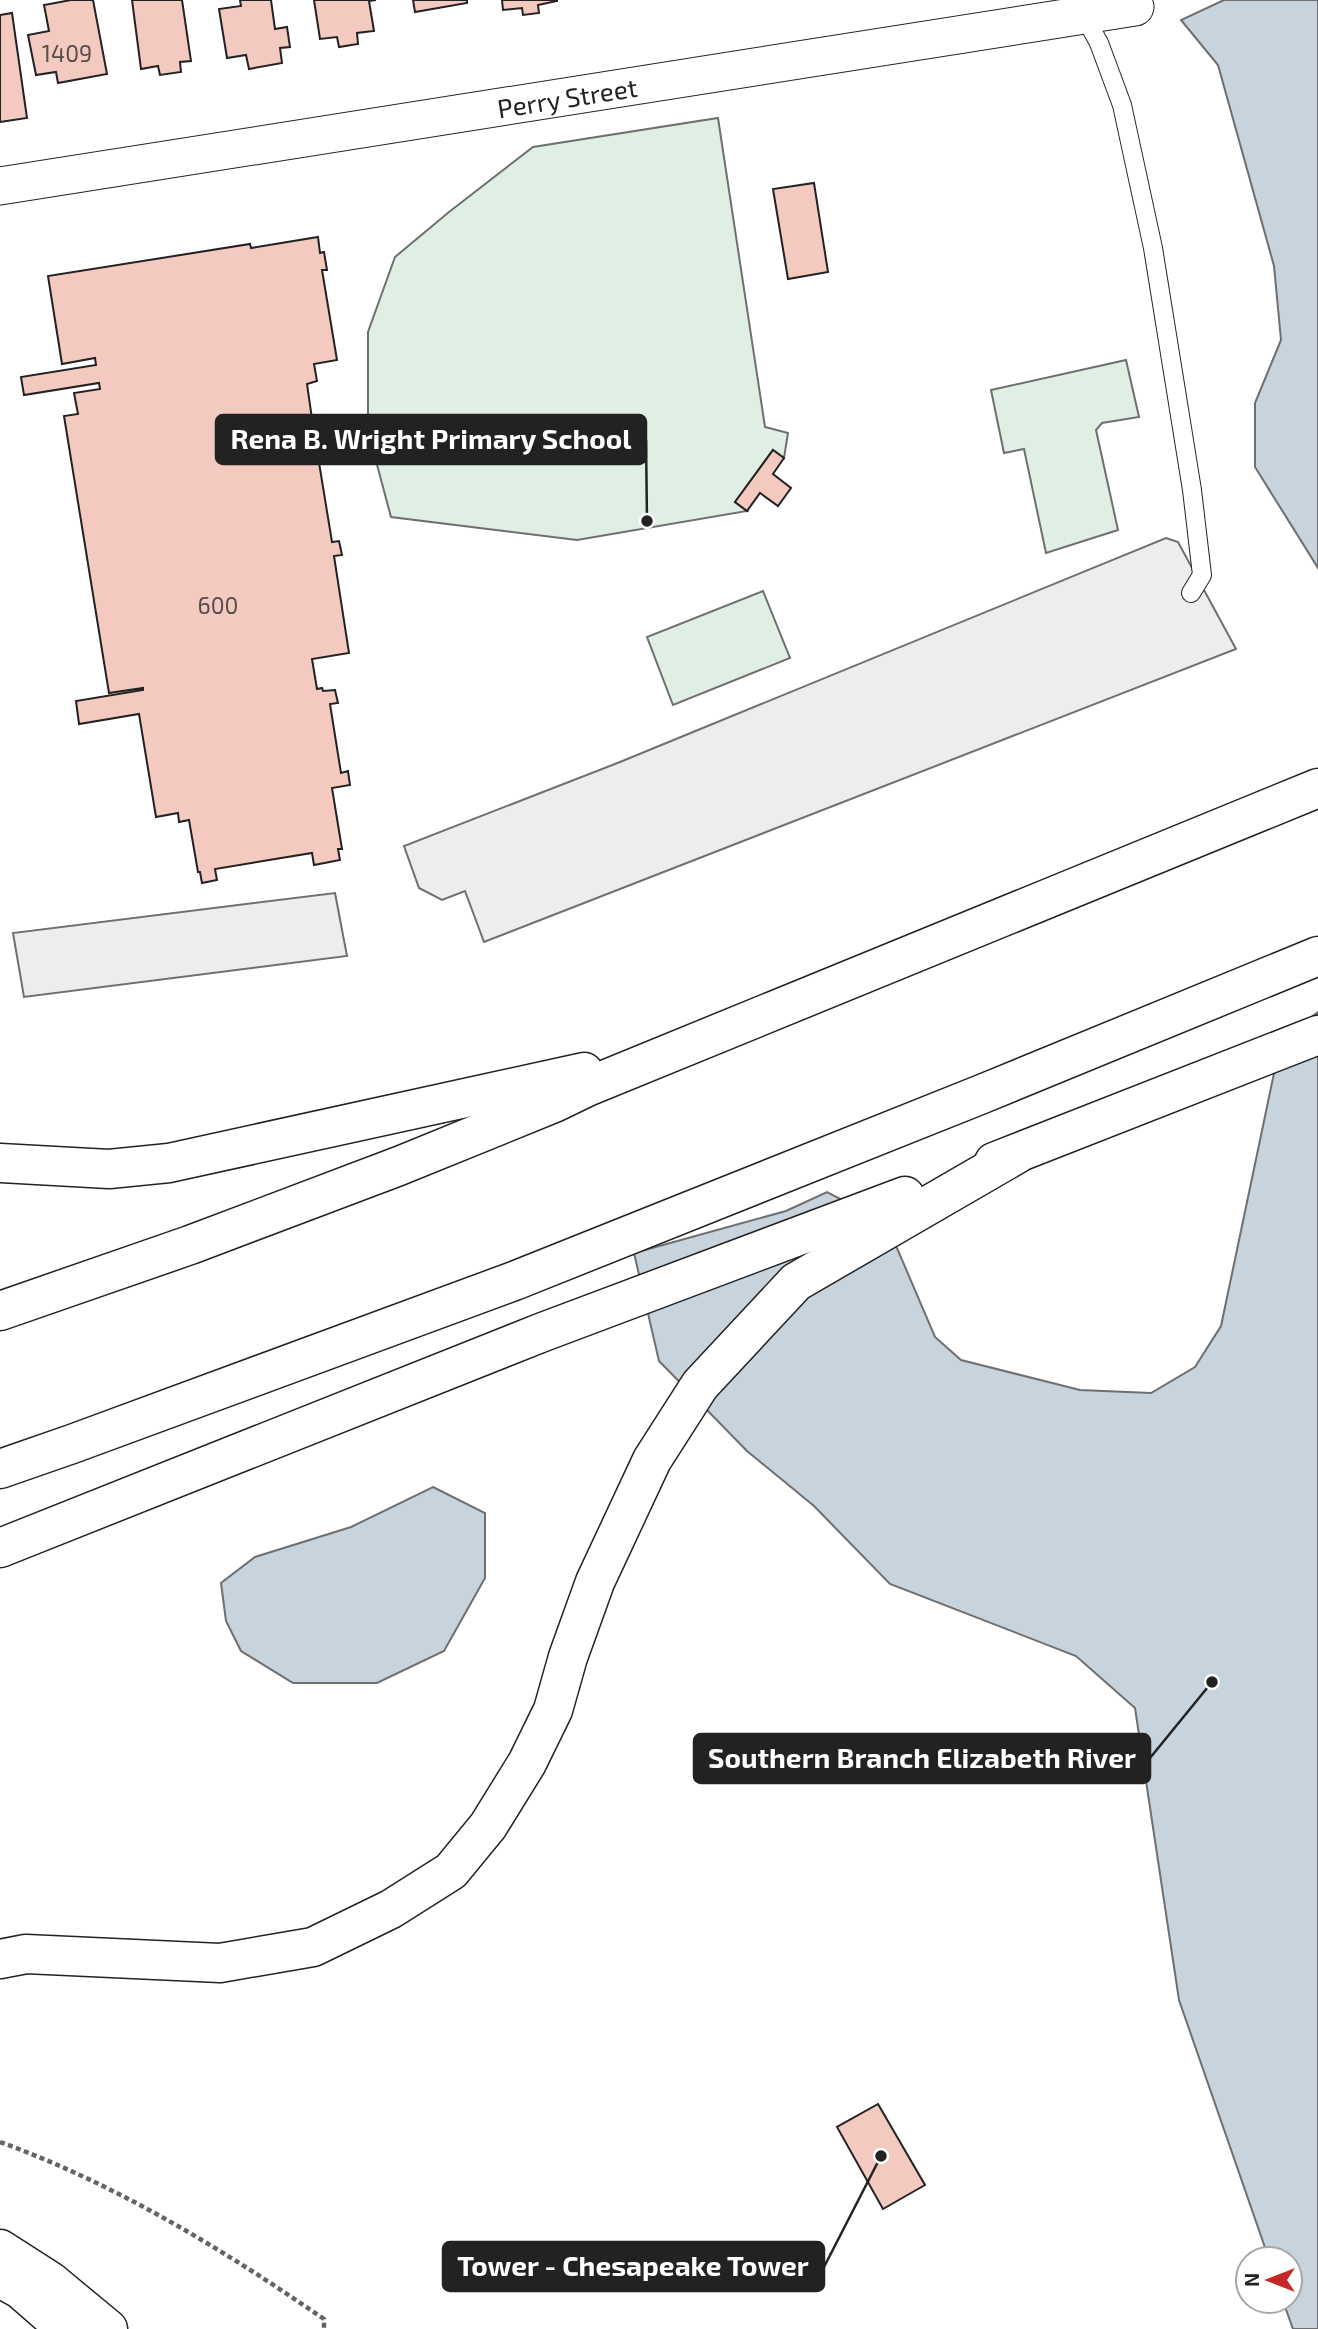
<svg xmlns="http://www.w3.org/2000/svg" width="1318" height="2329" font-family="'Exo 2',sans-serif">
	<rect width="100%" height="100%" fill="#fff"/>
	<!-- green -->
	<g fill="#e0efe3" stroke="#6f6f6f" stroke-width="2">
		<polygon points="718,118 765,427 788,433 784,458 773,450 735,502 747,511 577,540 391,517 368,431 368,332 395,257 449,212 533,147"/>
		<polygon points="1126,360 1139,417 1102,423 1096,430 1118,530 1046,553 1024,449 1004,453 991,390"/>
		<polygon points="763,591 790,658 673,705 647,637"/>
	</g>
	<!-- parking -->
	<g fill="#ededed" stroke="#6f6f6f" stroke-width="2">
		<polygon points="1166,538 1178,542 1236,649 484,942 465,891 442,900 419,888 404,846 620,762"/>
		<polygon points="335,893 347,956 24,997 13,933"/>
	</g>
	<!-- water -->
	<g fill="#c7d3dd" stroke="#6f6f6f" stroke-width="2">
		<polygon points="1224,0 1318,0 1318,568 1255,467 1255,403 1281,340 1274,266 1218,65 1181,20"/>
		<polygon points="1318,1012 1318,2329 1293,2329 1283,2301 1290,2301 1290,2259 1269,2259 1179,2000 1135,1708 1076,1656 890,1584 814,1506 747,1451 659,1361 634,1253 786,1211 827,1192 864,1211 894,1241 935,1337 961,1360 1080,1390 1151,1393 1195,1367 1221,1326 1281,1040"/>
		<polygon points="433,1487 485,1513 485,1578 444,1651 377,1683 293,1683 241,1651 226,1621 221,1583 255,1557 351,1527"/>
	</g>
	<!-- building -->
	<g fill="#f3c9c0" stroke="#222" stroke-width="2">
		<polygon points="71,0 93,0 107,74 58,83 56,72 36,75 28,35 49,31 44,5"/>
		<polygon points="132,0 182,0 191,61 180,62 181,72 160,75 158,66 141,69"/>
		<polygon points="240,0 271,0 275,29 287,27 290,47 280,48 282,63 249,69 246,55 227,58 219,9 241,6"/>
		<polygon points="314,0 376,0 369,1 374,31 357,33 358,44 339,47 337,37 320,39"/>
		<polygon points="413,0 467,0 467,3 415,12"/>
		<polygon points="502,0 557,0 557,1 538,5 539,13 523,15 522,8 503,10"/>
		<polygon points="12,13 27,118 0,122 0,15"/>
		<polygon points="814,183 828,272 788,279 773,189"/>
		<polygon points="318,237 320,253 324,252 327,270 322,270 337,360 314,364 317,381 307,384 312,419 318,419 320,431 314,432 332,542 339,541 342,555 334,556 349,653 312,659 317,689 322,688 323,691 335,690 338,703 330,704 341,773 348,771 350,785 332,788 342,849 338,849 340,860 314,865 312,853 215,869 217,880 202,883 200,872 198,872 189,820 179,822 178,813 156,817 139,714 79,724 76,701 143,690 143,688 109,693 64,416 78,414 74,393 100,389 99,383 24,395 21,377 96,365 95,358 62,364 48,276 250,244 251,248"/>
		<polygon points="773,450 784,458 773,474 791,488 778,506 760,493 747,511 735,502"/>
		<polygon points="878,2104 925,2185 883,2209 837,2127"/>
	</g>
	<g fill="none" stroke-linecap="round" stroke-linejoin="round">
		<defs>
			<polyline id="lane" points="1083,14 1099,43 1122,105 1153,248 1192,490 1202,575 1191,593"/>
			<g id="street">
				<path id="s1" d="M0 186 1135 7"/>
			</g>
			<polyline id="primary" points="0,2278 20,2289 66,2329"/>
			<g id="highway">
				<polyline points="994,1162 1318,1035"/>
				<polyline points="0,1163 109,1169 169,1163 584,1072"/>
				<polyline points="0,1311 190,1245 399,1166 554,1103 587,1087 1318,788"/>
				<polyline points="0,1469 72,1444 514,1281 982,1094 1318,956"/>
				<polyline points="0,1548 543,1332 905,1196"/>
				<polyline points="0,1959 26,1954 220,1963 313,1947 391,1909 451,1871 488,1826 527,1763 553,1710 568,1657 595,1582 652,1460 700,1385 796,1282 1017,1154"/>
				<polyline points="0,2249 50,2281 108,2329"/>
			</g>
		</defs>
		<!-- lane casing -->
		<use href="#lane" stroke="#222" stroke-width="20"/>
		<!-- street casing -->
		<use href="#street" stroke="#222" stroke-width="39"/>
		<!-- primary casing -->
		<use href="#primary" stroke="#222" stroke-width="41"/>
		<!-- highway casing -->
		<use href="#highway" stroke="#222" stroke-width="41"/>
		<!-- path -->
		<path stroke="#646464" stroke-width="4.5" stroke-dasharray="5 3.5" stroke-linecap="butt" d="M0 2142C116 2184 222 2249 324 2319V2329"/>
		<!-- lane -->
		<use href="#lane" stroke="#fff" stroke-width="18"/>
		<!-- street -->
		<use href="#street" stroke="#fff" stroke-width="37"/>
		<!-- primary -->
		<use href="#primary" stroke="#fff" stroke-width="38"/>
		<!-- highway -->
		<use href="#highway" stroke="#fff" stroke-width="38"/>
	</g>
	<g text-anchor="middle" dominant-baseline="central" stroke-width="5" stroke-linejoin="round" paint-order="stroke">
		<!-- number labels -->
		<g font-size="23" fill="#564c4a">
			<text x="67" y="53">1409</text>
			<text x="218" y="605">600</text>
		</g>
		<!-- street labels -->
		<g font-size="26" fill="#222" stroke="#fff">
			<text stroke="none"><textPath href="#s1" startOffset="574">Perry Street</textPath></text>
		</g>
	</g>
	<!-- callouts -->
	<path fill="none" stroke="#222" stroke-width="2.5" d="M647 521L646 440M1212 1682L1150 1758M881 2156L824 2267"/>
	<g fill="#222" stroke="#fff" stroke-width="2.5">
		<circle cx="647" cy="521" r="7"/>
		<circle cx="1212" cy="1682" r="7"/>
		<circle cx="881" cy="2156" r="7"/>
	</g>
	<g fill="#222" stroke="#222" stroke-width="2.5">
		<rect x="216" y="415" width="430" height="49" rx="7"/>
		<rect x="694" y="1734" width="456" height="49" rx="7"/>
		<rect x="443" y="2242" width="381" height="49" rx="7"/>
	</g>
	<g font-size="28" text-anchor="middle" font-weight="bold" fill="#fff">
		<text x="431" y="449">Rena B. Wright Primary School</text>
		<text x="922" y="1768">Southern Branch Elizabeth River</text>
		<text x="633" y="2276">Tower - Chesapeake Tower</text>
	</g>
	<!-- north arrow -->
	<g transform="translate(1269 2280) rotate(270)"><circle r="33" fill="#ffffff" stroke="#a7a7a7" stroke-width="2"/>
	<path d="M0-5L12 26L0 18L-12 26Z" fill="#c62828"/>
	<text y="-10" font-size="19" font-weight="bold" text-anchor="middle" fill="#222222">N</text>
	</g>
</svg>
